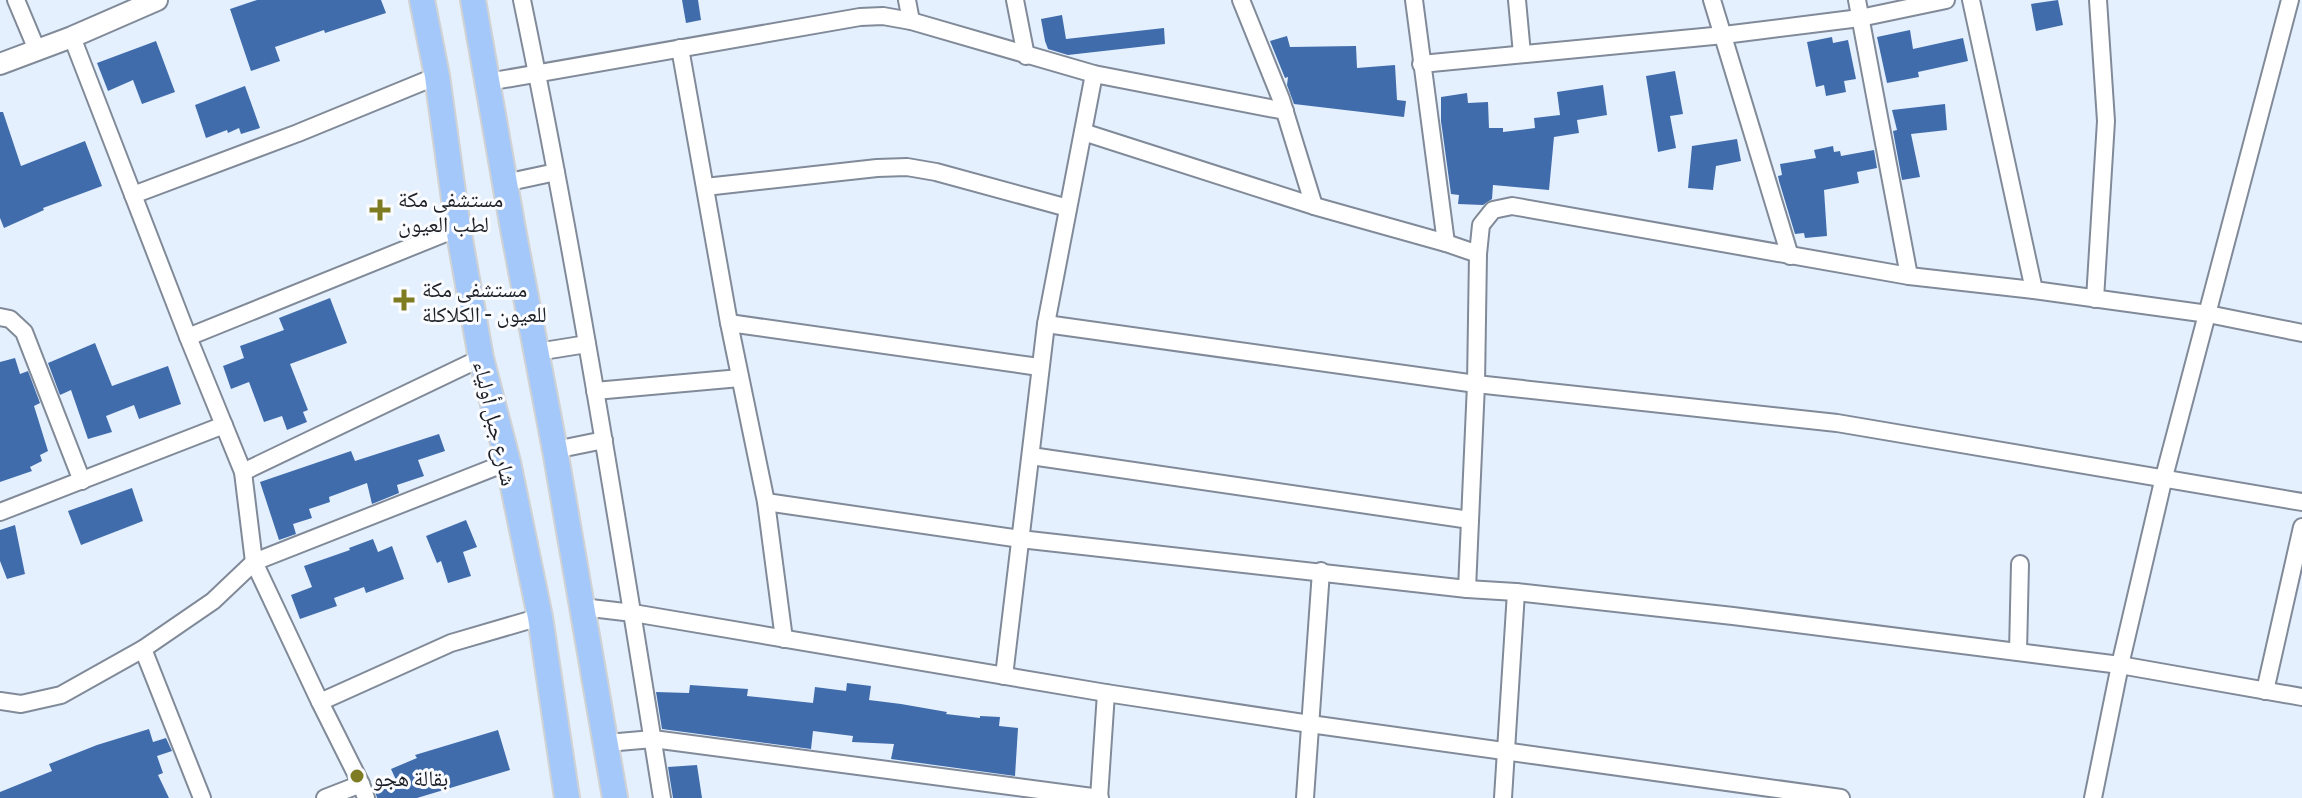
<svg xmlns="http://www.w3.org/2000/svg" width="2302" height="798" font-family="Literata,'Noto Naskh Arabic',serif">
	<rect width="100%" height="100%" fill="#e5f0fe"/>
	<!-- building -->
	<g fill="#406cac">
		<polygon points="257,0 381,0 386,13 325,33 324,30 275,47 280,61 251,71 230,9"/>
		<polygon points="682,0 698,0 701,20 686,23"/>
		<polygon points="2058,0 2063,25 2036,31 2031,4"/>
		<polygon points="1062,15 1066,39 1164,28 1165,44 1068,55 1048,49 1045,41 1041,19"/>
		<polygon points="1910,30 1913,49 1963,38 1968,61 1918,72 1919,77 1887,83 1877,37"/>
		<polygon points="1287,36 1290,47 1356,46 1357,68 1395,65 1397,100 1406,101 1404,117 1294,104 1287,85 1288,77 1285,78 1270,41"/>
		<polygon points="1832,37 1833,43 1848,40 1856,79 1844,81 1846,92 1826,96 1824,85 1816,87 1807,42"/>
		<polygon points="156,41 175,92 142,104 133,80 108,91 97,63"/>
		<polygon points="1675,71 1683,114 1670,116 1676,148 1658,152 1646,76"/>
		<polygon points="1603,85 1607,115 1577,120 1579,133 1554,137 1549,190 1493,185 1492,199 1483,205 1458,204 1459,195 1451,194 1441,121 1441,97 1467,93 1468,103 1488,102 1489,128 1503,128 1503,132 1535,128 1534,118 1560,115 1557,92"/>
		<polygon points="245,86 260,128 241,134 239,128 228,133 227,130 206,138 195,105"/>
		<polygon points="1945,104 1947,130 1911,134 1920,177 1902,180 1893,131 1897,130 1892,110"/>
		<polygon points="0,112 3,112 21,166 85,141 102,186 43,208 44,210 4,228 0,218"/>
		<polygon points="1737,139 1741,161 1716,166 1713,190 1688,188 1692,146"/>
		<polygon points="1833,146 1834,152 1840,151 1841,156 1874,150 1877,168 1857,172 1859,183 1824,190 1827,236 1805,238 1804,233 1795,234 1779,181 1778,176 1782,175 1780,164 1816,158 1814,150"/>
		<polygon points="330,298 347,343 290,364 308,410 303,412 307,422 287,430 282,416 264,422 249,382 231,389 223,366 244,358 240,346 284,330 279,318"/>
		<polygon points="95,343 112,386 168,366 181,404 139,419 134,405 106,416 112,432 88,439 71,390 60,395 48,363"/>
		<polygon points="15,358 20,374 28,371 40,403 34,406 48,451 40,455 42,461 30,467 32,471 0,482 0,362"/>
		<polygon points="439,434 445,451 418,460 424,476 397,485 399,493 372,504 367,483 329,497 330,502 309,509 312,518 293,524 296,534 279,540 260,482 351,451 355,461"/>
		<polygon points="132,488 143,521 81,545 68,511"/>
		<polygon points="466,520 477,547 463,552 471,576 448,583 441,561 437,563 426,536"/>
		<polygon points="15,525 25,574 7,579 0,561 0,530"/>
		<polygon points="373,539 378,552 392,546 404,579 366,593 364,587 334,598 337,606 300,619 291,595 312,587 304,566 350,550 349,548"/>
		<polygon points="847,683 871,686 869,700 901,704 947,712 946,714 980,718 980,716 1000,717 999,726 1018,728 1015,776 891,759 894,744 852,742 853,736 813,731 811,749 662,729 656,692 689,693 690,685 748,689 747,696 813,703 815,687 846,691"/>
		<polygon points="149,729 153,742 166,738 172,751 157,756 163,773 158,775 169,798 0,798 0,792 52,771 49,764 97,745"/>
		<polygon points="498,730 510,770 417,798 377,798 375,791 397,782 391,769 417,758 415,755"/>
		<polygon points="697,765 702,798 673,798 668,767"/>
	</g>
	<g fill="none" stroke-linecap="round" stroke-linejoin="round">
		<defs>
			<g id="minor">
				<polyline points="16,0 37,50"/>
				<path d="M522 0C577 265 619 531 662 798"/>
				<polyline points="907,0 911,21"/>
				<polyline points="1015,0 1026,56"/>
				<polyline points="1241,0 1281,99 1314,206"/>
				<polyline points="1414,0 1446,243"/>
				<polyline points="1517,0 1522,54"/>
				<polyline points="1712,0 1790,256"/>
				<polyline points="1857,0 1909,276"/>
				<polyline points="1971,0 2034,290"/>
				<polyline points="72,37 188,337 243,472 254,562 320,702 361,784 366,798"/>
				<polyline points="680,48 729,323 766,502 784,639"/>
				<polyline points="1421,64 1724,35 1860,18 1946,0"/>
				<polyline points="488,82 860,17 883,16 911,21 1094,74 1285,111"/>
				<polyline points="1083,132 1314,206 1446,243 1478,254"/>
				<polyline points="505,183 556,172"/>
				<polyline points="705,187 877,168 907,167 936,172 1068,208"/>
				<polyline points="133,195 298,133 437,76"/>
				<polyline points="2095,299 2106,121 2098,0"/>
				<polyline points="0,317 10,319 24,332 82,481"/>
				<polyline points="729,323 1039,367"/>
				<polyline points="1046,324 1476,384 1837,423 2302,502"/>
				<polyline points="188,337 458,228"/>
				<polyline points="537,352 587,344"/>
				<polyline points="595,391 740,378"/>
				<polyline points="555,450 604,440"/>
				<polyline points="1031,456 1470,520"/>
				<polyline points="243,472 481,358"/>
				<polyline points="766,502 1020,539 1467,589 1516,592 1733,616 2120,665 2302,697"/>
				<polyline points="0,512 224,425"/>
				<polyline points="1467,589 1476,384 1478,254 1481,225 1493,210 1512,206 1909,276 2034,290 2208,314 2302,333"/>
				<polyline points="582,607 633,613 1106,693 1310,724 1841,798"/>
				<polyline points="143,649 202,798"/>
				<polyline points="2018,652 2020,564"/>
				<polyline points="1004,676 1046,324 1094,74"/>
				<polyline points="2265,691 2302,527"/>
				<polyline points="0,701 21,704 61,695 143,649 213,601 254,562 508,462"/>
				<polyline points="320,702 451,643 540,617"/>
				<polyline points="607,743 653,739 1100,798"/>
				<polyline points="325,798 361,784"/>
				<polyline points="1099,798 1106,693"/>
				<polyline points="1305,798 1321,571"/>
				<polyline points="1503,798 1516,592"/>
				<polyline points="2093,798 2120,665 2164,477 2290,0"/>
			</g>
			<polyline id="tertiary" points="0,64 72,37 157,0"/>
			<g id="primary">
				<polyline points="422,0 437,76 458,228 481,358 508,462 540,617 567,798"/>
				<polyline points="473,0 513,229 555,450 615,798"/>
			</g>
		</defs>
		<!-- minor casing -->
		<use href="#minor" stroke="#818a98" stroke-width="20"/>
		<!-- tertiary casing -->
		<use href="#tertiary" stroke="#818a98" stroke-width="24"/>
		<!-- primary casing -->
		<use href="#primary" stroke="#d1d2d3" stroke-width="28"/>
		<!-- minor -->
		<use href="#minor" stroke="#fff" stroke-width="16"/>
		<!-- tertiary -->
		<use href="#tertiary" stroke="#fff" stroke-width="20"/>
		<!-- primary -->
		<use href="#primary" stroke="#a5c8fb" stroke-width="24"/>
	</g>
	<!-- markers -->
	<g fill="#7e7c23" stroke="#fafcff" stroke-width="3">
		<path d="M376 198h8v8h8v8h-8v8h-8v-8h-8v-8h8z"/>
		<path d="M400 288h8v8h8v8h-8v8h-8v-8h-8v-8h8z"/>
		<circle cx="357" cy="776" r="8"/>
	</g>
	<g text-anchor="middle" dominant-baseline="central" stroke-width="6" stroke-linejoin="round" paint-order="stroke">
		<!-- poi labels -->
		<g font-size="22" fill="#1b1e24" stroke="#fafcff" text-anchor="start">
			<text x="398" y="197">مستشفى مكة<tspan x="398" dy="25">لطب العيون</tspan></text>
			<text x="422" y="287">مستشفى مكة<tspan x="422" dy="25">للعيون - الكلاكلة</tspan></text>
			<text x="373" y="776">بقالة هجو</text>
		</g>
		<!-- street labels -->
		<g font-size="22" fill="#1b1e24" stroke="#fafcff">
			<text transform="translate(497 423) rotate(77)">شارع جبل أولياء</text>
		</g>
	</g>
</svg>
